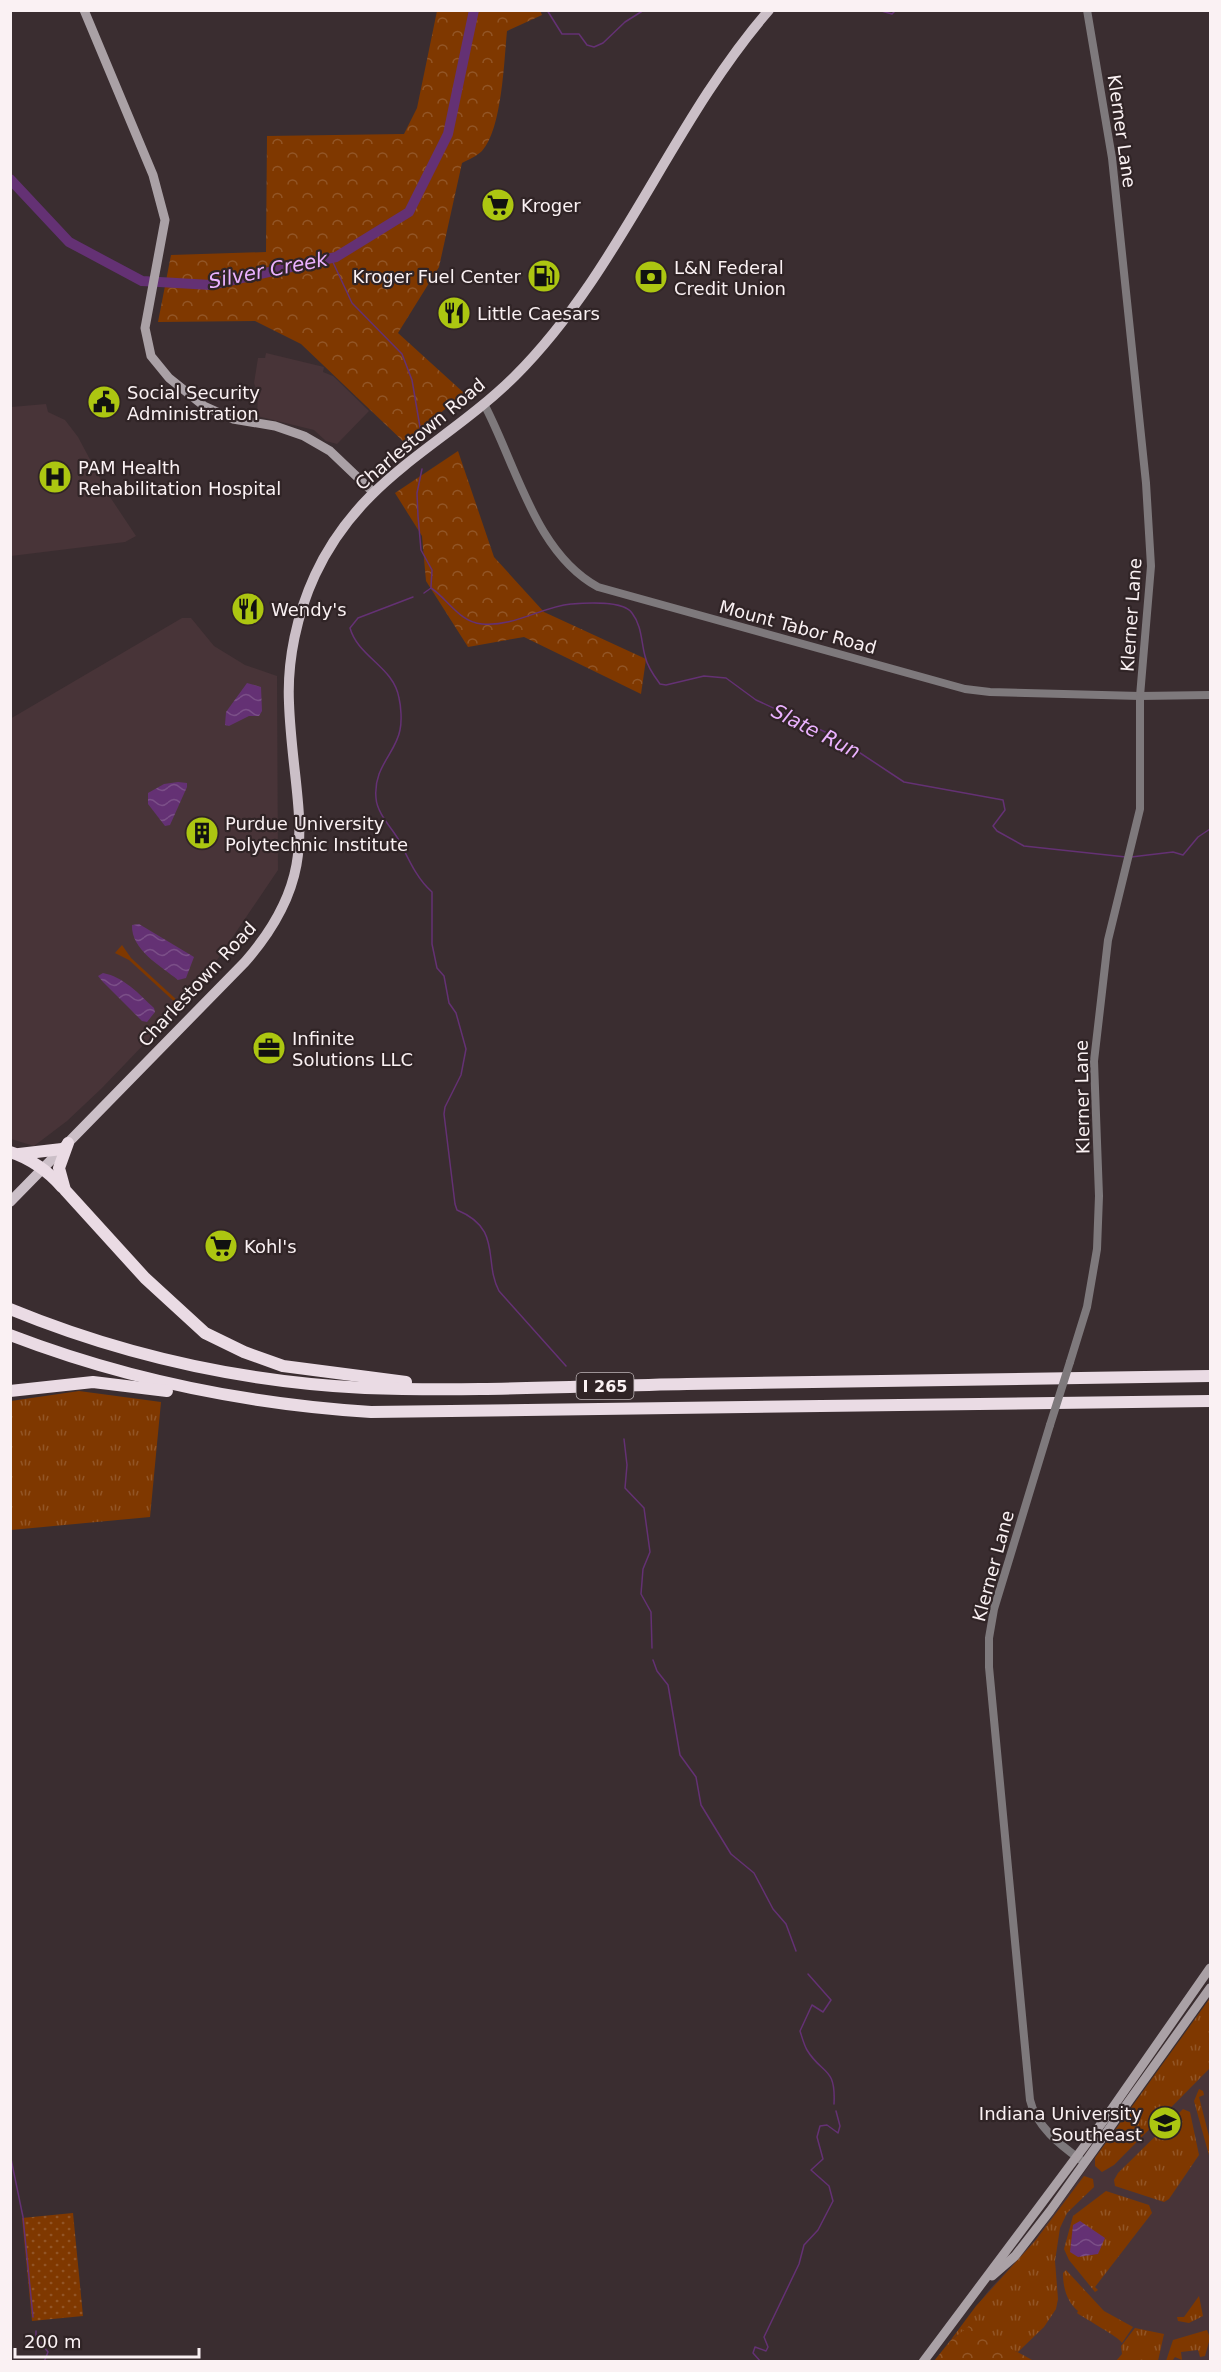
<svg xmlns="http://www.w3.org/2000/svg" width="1221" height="2372" font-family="'DejaVu Sans',sans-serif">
	<defs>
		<pattern id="grass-tufts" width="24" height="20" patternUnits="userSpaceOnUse" patternTransform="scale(1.5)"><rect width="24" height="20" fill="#7f3800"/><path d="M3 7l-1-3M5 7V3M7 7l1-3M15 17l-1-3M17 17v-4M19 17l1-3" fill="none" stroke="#925526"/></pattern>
		<pattern id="forest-crowns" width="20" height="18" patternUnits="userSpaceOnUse" patternTransform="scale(1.5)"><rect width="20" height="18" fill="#7f3800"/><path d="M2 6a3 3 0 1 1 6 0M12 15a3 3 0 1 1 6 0" fill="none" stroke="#925526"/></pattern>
		<pattern id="park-dots" width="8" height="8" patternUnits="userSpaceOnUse" patternTransform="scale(1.5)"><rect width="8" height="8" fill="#7f3800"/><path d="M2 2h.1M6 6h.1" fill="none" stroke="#925526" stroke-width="1.8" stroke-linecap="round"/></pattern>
		<pattern id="water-waves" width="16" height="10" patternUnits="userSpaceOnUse" patternTransform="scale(1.5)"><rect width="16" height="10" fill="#643174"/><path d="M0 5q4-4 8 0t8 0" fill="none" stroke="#7b4f88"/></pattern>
	</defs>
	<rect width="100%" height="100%" fill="#3a2d30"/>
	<!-- built -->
	<g fill="#483438">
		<polygon points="266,353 324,367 323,372 333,376 369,411 337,444 326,441 314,430 257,416 258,394 254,383 258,358 265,358"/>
		<polygon points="46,404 48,412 65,420 78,437 110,497 136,536 125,542 11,556 11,407"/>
		<polygon points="182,618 191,618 214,646 245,665 277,676 278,870 198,988 102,1088 67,1121 34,1146 11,1139 10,719"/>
		<polygon points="1210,2000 1210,2361 936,2362 988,2291 1034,2241"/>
	</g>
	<!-- grass -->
	<g fill="url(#grass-tufts)">
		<polygon points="122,945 131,958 179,1002 177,1004 129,960 115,953"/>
		<polygon points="79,1391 161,1402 150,1517 11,1530 11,1401"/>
		<polygon points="1210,1998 1210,2068 1114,2165 1102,2172 1095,2166 1095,2158"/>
		<polygon points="1199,2089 1203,2091 1204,2095 1199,2097 1210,2140 1210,2159 1194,2101"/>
		<polygon points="1183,2109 1190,2112 1199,2155 1169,2199 1164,2202 1115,2186 1114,2180 1118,2173"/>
		<polygon points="1084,2176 1093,2179 1094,2187 1067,2213 1060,2228 1055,2261 1058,2299 1056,2309 1044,2327 1018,2352 957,2335 950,2341 976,2306 1035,2241"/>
		<polygon points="1106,2191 1149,2205 1152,2213 1095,2287 1098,2290 1095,2292 1069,2260 1064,2249 1073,2216"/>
		<path d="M1066 2270 1104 2311 1133 2327 1122 2343C1119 2337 1087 2320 1077 2313L1078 2311C1067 2302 1063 2288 1063 2273Z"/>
		<polygon points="1199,2296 1203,2316 1189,2323 1178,2321 1177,2317 1184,2317"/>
		<polygon points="1135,2328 1164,2334 1158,2361 1116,2361 1122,2354 1121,2346"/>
		<polygon points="1207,2330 1210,2338 1205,2356 1200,2357 1198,2350 1181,2352 1182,2360 1175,2357 1172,2361 1166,2361 1173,2340"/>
	</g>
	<!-- forest -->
	<g fill="url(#forest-crowns)">
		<path d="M437 11 540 10 542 15 507 31C504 61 502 129 482 151 477 156 468 160 462 163L439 267 398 333 464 393 405 443 301 344 255 321 158 322 171 255 266 252 267 136 404 134 417 108Z"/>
		<polygon points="458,451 494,557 544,612 646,659 641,694 524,637 468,647 426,581 422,536 395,493"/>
		<polygon points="969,2326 1034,2361 934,2361 950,2341"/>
	</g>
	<!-- park -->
	<polygon fill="url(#park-dots)" points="73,2213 83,2316 32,2321 22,2218"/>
	<!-- water -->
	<g fill="url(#water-waves)">
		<polygon points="247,683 261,687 262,711 259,716 249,716 229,726 225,725 226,712"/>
		<polygon points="178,782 187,783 187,787 170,825 165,826 148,804 148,793 164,784"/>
		<path d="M139 924 194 957 186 978 178 980C161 966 131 950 132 925Z"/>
		<path d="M103 973C124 977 139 994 154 1008L155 1012 147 1022 142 1021 103 982 98 976Z"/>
		<polygon points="1080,2221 1105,2238 1098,2254 1078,2257 1070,2252 1073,2225"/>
	</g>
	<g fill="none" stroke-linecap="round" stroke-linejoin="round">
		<!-- stream -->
		<g stroke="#643174" stroke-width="1.5">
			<polyline points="547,10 562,34 579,34 587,45 594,47 603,43 625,22 644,10"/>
			<polyline points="878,10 892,14 896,10"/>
			<polyline points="331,258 352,303 402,354 412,380 421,433"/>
			<polyline points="422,469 417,493 418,516 421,550 432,570 431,587"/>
			<path d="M431 588C448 599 459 622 482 624 514 627 541 607 571 604 585 603 623 600 632 613 642 626 641 641 645 656 647 666 654 676 660 684L666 685 704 676 726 678 756 700 836 737 904 782 1003 800 1005 810 993 826 997 831 1024 846 1126 857"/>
			<polyline points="424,593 431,588"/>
			<path d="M413 597 358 618 350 628C358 657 394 667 399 698 401 706 402 721 400 730 396 753 373 767 376 798 377 814 393 829 400 842 409 860 417 879 432 892V944L437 968 444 976 449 1003 456 1013 466 1049 461 1075 445 1107 444 1114 455 1204 457 1210C503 1229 483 1261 499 1291L566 1366"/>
			<polyline points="1131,857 1173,852 1183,855 1198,837 1210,829"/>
			<polyline points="624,1439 627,1465 625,1488 644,1508 650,1552 643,1569 641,1594 651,1612 652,1648"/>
			<polyline points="653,1660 657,1671 668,1685 680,1755 696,1777 701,1805 731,1854 754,1873 773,1909 786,1924 796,1951"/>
			<path d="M808 1974 831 2000 823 2012 812 2005 800 2031C802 2037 804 2045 807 2050 822 2075 836 2066 834 2104"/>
			<polyline points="10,2154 23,2217 33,2317"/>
			<polyline points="36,2331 36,2337 48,2352 44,2362"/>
			<polyline points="761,2362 753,2353 755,2347 766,2351 768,2347 764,2337 799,2264 804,2245 818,2230 833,2201 829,2186 811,2170 823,2159 817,2137 820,2126 827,2125 838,2133 840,2126 836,2111"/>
		</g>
		<!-- river -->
		<polyline stroke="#643174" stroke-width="10" points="10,179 69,242 142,281 211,285 336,257 409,212 448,134 474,10"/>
		<!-- tertiary -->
		<g stroke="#7e797c" stroke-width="8">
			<path d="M484 404C516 464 535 553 598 587L965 689 990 692 1140 696 1210 695"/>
			<polyline points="1070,1362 1087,1307 1097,1249 1099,1196 1094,1061 1108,940 1140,809 1140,696 1151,566 1146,483 1112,158 1087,10"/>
			<path d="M1050 1425 994 1609 989 1638V1667L1030 2100C1036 2126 1060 2145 1081 2160"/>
		</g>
		<!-- secondary -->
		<g stroke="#aaa1a6" stroke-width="9">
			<polyline points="84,10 153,175 165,220 145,328 151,356 169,378 204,406 233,419 275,426 304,436 330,451 373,492"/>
			<polyline points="992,2276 1015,2256 1050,2211 1210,1988"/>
			<polyline points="923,2362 1104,2120 1210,1968"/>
		</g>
		<!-- primary -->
		<path stroke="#cbbfc7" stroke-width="10" d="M10 1202 245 962C327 868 293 811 289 703 287 660 297 614 315 575 361 476 443 447 515 376 621 270 671 123 769 10"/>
		<!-- motorway -->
		<g stroke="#eadbe4" stroke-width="12">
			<polyline points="68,1143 59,1168 65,1190 145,1278 205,1333 244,1352 283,1366 406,1382"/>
			<path d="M10 1152C30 1158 49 1172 62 1187"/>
			<polyline points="19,1154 62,1149"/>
			<path d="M10 1309C122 1355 244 1382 365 1388 472 1392 580 1386 687 1384 862 1382 1036 1378 1210 1376"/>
			<path d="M10 1335C127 1380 246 1404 371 1412L1210 1401"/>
			<polyline points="10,1391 93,1382 167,1391"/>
		</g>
		<!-- tertiary-bridge -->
		<polyline stroke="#7e797c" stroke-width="8" points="1050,1425 1070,1362"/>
	</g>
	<!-- icons -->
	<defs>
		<symbol id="supermarket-disc" viewBox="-11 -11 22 22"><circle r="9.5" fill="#acc611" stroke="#302426"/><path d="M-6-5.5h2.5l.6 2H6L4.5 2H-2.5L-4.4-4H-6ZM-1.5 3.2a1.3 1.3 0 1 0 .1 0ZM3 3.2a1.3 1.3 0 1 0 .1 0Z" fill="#111"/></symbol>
		<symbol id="fuel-disc" viewBox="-11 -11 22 22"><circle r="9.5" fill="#acc611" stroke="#302426"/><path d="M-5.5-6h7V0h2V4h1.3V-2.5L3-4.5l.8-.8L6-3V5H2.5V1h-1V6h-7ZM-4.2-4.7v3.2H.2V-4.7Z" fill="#111"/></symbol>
		<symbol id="bank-disc" viewBox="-11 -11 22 22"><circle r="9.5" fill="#acc611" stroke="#302426"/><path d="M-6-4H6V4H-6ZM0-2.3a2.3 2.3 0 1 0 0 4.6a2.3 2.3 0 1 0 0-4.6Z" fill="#111"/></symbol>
		<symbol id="restaurant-disc" viewBox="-11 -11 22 22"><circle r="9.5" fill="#acc611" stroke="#302426"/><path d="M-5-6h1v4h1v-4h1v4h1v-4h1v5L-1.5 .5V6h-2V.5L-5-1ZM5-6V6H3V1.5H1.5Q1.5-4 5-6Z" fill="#111"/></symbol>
		<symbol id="civic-disc" viewBox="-11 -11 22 22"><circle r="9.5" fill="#acc611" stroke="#302426"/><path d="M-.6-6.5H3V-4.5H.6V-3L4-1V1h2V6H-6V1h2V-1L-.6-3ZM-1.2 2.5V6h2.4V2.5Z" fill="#111"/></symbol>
		<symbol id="hospital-disc" viewBox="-11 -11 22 22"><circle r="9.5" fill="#acc611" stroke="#302426"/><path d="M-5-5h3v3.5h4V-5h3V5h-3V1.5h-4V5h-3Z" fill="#111"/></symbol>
		<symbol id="building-disc" viewBox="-11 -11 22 22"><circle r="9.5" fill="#acc611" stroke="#302426"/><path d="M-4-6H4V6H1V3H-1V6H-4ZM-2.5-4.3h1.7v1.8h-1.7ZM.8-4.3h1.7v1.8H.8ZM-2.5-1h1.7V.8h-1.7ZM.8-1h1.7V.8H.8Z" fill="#111"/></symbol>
		<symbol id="office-disc" viewBox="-11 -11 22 22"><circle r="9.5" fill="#acc611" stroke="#302426"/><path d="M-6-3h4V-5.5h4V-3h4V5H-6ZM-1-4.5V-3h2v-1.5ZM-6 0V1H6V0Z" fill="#111"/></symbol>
		<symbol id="university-disc" viewBox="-11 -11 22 22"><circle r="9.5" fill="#acc611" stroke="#302426"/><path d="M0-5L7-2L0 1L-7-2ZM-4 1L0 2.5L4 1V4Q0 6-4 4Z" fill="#111"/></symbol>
	</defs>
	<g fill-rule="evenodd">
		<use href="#supermarket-disc" x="479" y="186" width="38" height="38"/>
		<use href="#fuel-disc" x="525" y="257" width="38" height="38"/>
		<use href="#bank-disc" x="632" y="258" width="38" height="38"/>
		<use href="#restaurant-disc" x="435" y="294" width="38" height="38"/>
		<use href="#civic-disc" x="85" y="383" width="38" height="38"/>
		<use href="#hospital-disc" x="36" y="458" width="38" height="38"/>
		<use href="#restaurant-disc" x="229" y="590" width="38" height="38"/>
		<use href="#building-disc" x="183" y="814" width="38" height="38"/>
		<use href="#office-disc" x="250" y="1029" width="38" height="38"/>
		<use href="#supermarket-disc" x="202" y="1227" width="38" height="38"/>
		<use href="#university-disc" x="1146" y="2104" width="38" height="38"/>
	</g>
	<g text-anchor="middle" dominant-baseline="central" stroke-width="4.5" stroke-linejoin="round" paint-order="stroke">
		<!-- shield labels -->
		<rect fill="#302426" stroke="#bdb4b6" stroke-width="1.5" x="576.5" y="1373" width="57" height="26" rx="4.5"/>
		<g font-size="16" font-weight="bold" fill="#faf1f3">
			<text x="605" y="1386">I 265</text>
		</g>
		<!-- street labels -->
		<g font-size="18" fill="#faf1f3" stroke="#302426">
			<text transform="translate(1122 131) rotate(82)">Klerner Lane</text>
			<text transform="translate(420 434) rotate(-40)">Charlestown Road</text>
			<text transform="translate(1131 615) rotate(-86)">Klerner Lane</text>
			<text transform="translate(798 627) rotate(15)">Mount Tabor Road</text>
			<text transform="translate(197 984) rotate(-47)">Charlestown Road</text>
			<text transform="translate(1082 1097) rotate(-91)">Klerner Lane</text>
			<text transform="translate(993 1566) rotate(-75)">Klerner Lane</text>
		</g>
		<!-- poi labels -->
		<g font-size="18" fill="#faf1f3" stroke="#302426" text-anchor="start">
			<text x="521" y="205">Kroger</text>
			<text x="674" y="267">L&amp;N Federal<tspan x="674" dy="21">Credit Union</tspan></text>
			<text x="521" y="276" text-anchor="end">Kroger Fuel Center</text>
			<text x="477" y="313">Little Caesars</text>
			<text x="127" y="392">Social Security<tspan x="127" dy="21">Administration</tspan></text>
			<text x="78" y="467">PAM Health<tspan x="78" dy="21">Rehabilitation Hospital</tspan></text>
			<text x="271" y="609">Wendy's</text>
			<text x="225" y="823">Purdue University<tspan x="225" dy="21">Polytechnic Institute</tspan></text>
			<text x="292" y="1038">Infinite<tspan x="292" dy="21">Solutions LLC</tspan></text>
			<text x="244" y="1246">Kohl's</text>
			<text x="1142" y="2113" text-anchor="end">Indiana University<tspan x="1142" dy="21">Southeast</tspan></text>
		</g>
		<!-- water labels -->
		<g font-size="20" font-style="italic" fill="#ebb2ff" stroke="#302426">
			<text transform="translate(268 270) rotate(-11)">Silver Creek</text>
			<text transform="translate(816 731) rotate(27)">Slate Run</text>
		</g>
	</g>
	<!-- border -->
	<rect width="1221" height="2372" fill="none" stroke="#faf1f3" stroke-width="24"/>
	<!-- scale -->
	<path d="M15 2348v9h184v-9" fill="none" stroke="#faf1f3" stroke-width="3"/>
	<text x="24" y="2348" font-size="18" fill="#faf1f3" stroke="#302426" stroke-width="4.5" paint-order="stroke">200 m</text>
</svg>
